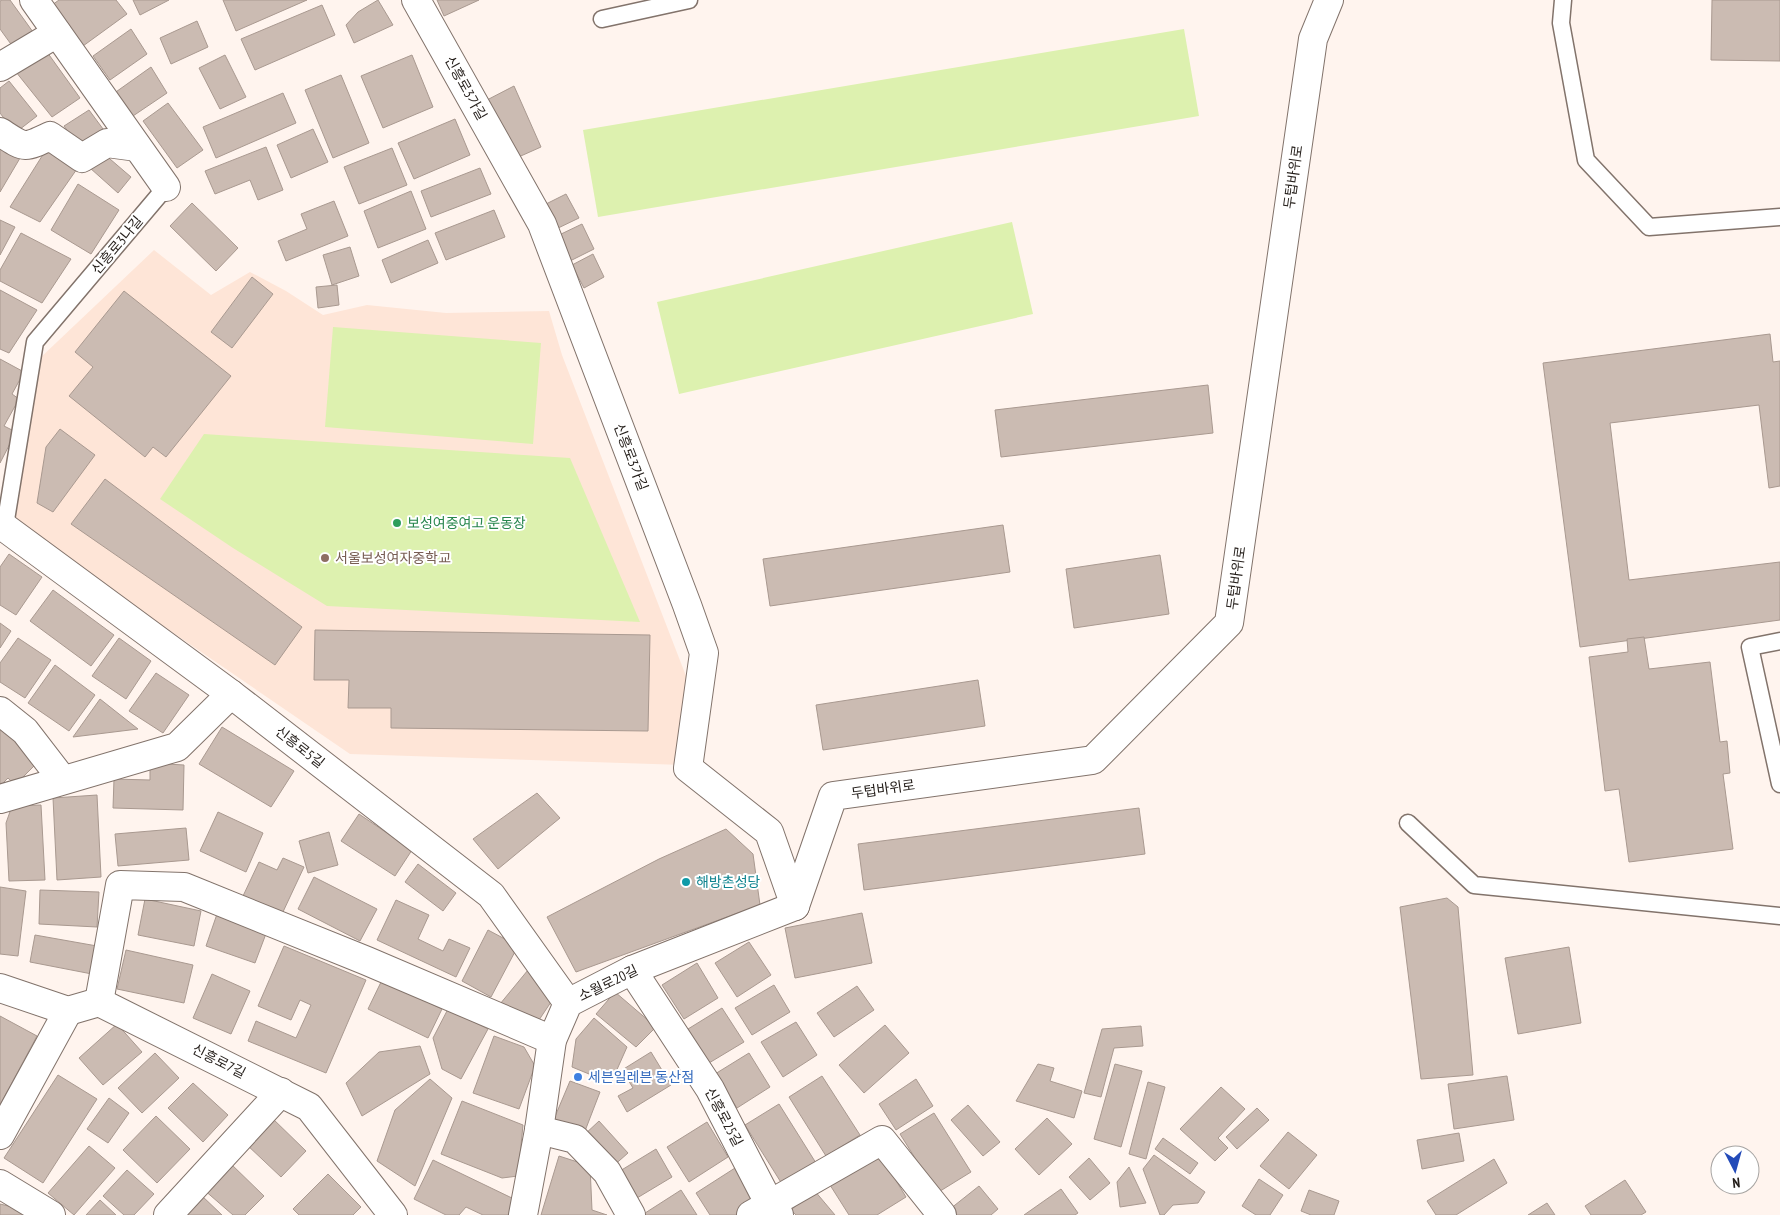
<svg xmlns="http://www.w3.org/2000/svg" width="1780" height="1215" font-family="'PT Sans Narrow','Noto Sans KR',sans-serif">
	<rect width="100%" height="100%" fill="#fff4ee"/>
	<!-- built -->
	<polygon fill="#fee5d7" points="154,250 211,295 250,272 286,291 323,315 367,305 446,313 549,311 562,355 686,676 683,765 350,754 20,528 6,515 38,360"/>
	<!-- pitch -->
	<g fill="#ddf1af">
		<polygon points="1184,29 1199,116 598,217 583,130"/>
		<polygon points="1012,222 1033,314 679,394 657,302"/>
		<polygon points="333,327 541,343 533,444 325,427"/>
		<polygon points="204,434 570,458 640,622 327,606 233,548 160,499"/>
	</g>
	<!-- building -->
	<g fill="#cbbbb2" stroke="#a99990">
		<polygon points="2,0 10,0 33,32 13,47 0,29 0,1"/>
		<polygon points="59,0 116,0 127,14 83,46 52,5"/>
		<polygon points="133,0 169,0 140,15"/>
		<polygon points="223,0 307,0 236,31"/>
		<polygon points="378,0 393,25 354,43 346,25 358,12"/>
		<polygon points="437,0 479,0 444,16"/>
		<polygon points="1712,0 1780,0 1780,61 1711,60"/>
		<polygon points="322,5 335,35 255,70 241,39"/>
		<polygon points="197,21 208,47 171,64 160,38"/>
		<polygon points="131,29 147,54 110,80 93,56"/>
		<polygon points="47,52 80,98 52,117 16,72"/>
		<polygon points="225,55 246,97 220,109 199,68"/>
		<polygon points="412,55 433,107 383,128 361,76"/>
		<polygon points="151,67 167,93 130,118 113,94"/>
		<polygon points="341,75 369,143 333,158 305,90"/>
		<polygon points="9,81 37,116 15,133 0,113 0,88"/>
		<polygon points="514,86 541,147 514,159 485,101"/>
		<polygon points="283,93 296,123 216,158 203,127"/>
		<polygon points="168,103 203,150 177,168 143,121"/>
		<polygon points="89,110 106,133 82,151 64,126"/>
		<polygon points="455,119 470,155 414,179 398,143"/>
		<polygon points="313,129 328,162 291,178 277,145"/>
		<polygon points="0,139 23,153 0,192"/>
		<polygon points="49,145 79,166 40,222 10,207"/>
		<polygon points="266,147 283,190 258,200 250,180 215,194 205,171"/>
		<polygon points="392,148 407,185 359,204 344,167"/>
		<polygon points="103,153 131,177 118,193 90,168"/>
		<polygon points="480,168 491,194 431,217 421,191"/>
		<polygon points="78,184 119,210 91,254 51,230"/>
		<polygon points="411,191 426,229 378,248 364,211"/>
		<polygon points="566,194 579,218 554,230 542,206"/>
		<polygon points="334,201 348,236 286,261 278,241 307,229 301,214"/>
		<polygon points="192,203 238,248 216,271 170,226"/>
		<polygon points="494,210 505,237 446,260 435,233"/>
		<polygon points="0,220 15,227 0,255"/>
		<polygon points="582,224 594,249 570,261 557,236"/>
		<polygon points="21,233 71,259 42,303 0,281 0,270"/>
		<polygon points="428,240 438,263 391,283 382,260"/>
		<polygon points="350,247 359,276 332,285 323,255"/>
		<polygon points="593,254 604,277 584,288 572,265"/>
		<polygon points="252,277 273,294 232,348 211,332"/>
		<polygon points="337,285 339,305 318,308 316,287"/>
		<polygon points="0,290 37,310 9,353 0,349"/>
		<polygon points="124,291 231,376 166,457 153,447 145,457 69,396 93,367 75,352"/>
		<polygon points="1770,334 1773,362 1780,361 1780,486 1769,488 1759,405 1610,423 1629,580 1780,562 1780,620 1580,647 1543,363"/>
		<polygon points="0,359 24,372 12,394 19,399 4,426 16,432 0,463"/>
		<polygon points="1208,385 1213,433 1001,457 995,410"/>
		<polygon points="60,429 95,455 53,512 37,503 46,447"/>
		<polygon points="105,479 302,627 275,665 71,524"/>
		<polygon points="1003,525 1010,572 770,606 763,559"/>
		<polygon points="9,554 42,577 16,615 0,605 0,567"/>
		<polygon points="1160,555 1169,614 1074,628 1066,569"/>
		<polygon points="53,590 114,635 91,666 30,621"/>
		<polygon points="0,623 11,631 0,648"/>
		<polygon points="315,630 650,635 648,731 391,728 391,708 348,708 349,680 314,680"/>
		<polygon points="1644,637 1649,669 1710,662 1720,742 1727,741 1730,773 1723,774 1733,849 1629,862 1619,789 1605,791 1589,657 1628,652 1627,639"/>
		<polygon points="18,638 51,660 25,698 0,682 0,663"/>
		<polygon points="119,638 151,661 126,699 92,676"/>
		<polygon points="55,665 95,695 69,731 28,703"/>
		<polygon points="156,673 189,695 163,733 129,711"/>
		<polygon points="978,680 985,726 823,750 816,705"/>
		<polygon points="100,699 138,729 73,737"/>
		<polygon points="0,727 38,762 15,785 8,778 0,786"/>
		<polygon points="222,727 294,771 271,807 199,764"/>
		<polygon points="150,763 184,765 183,810 113,808 114,779 150,780"/>
		<polygon points="537,793 560,818 498,869 473,839"/>
		<polygon points="97,795 101,877 57,880 53,798"/>
		<polygon points="41,805 45,880 9,881 6,823 12,806"/>
		<polygon points="1139,808 1145,854 864,890 858,844"/>
		<polygon points="218,812 263,833 246,872 200,851"/>
		<polygon points="359,814 412,850 395,876 341,841"/>
		<polygon points="186,828 189,860 118,866 115,834"/>
		<polygon points="726,829 753,854 760,905 576,972 547,917 659,859"/>
		<polygon points="329,832 338,865 308,873 299,841"/>
		<polygon points="283,858 304,867 282,914 243,896 259,862 277,870"/>
		<polygon points="418,864 456,893 443,911 405,882"/>
		<polygon points="314,877 377,909 360,941 298,909"/>
		<polygon points="0,887 26,891 18,956 0,954"/>
		<polygon points="40,890 99,892 97,927 39,924"/>
		<polygon points="1447,898 1458,907 1473,1075 1421,1079 1400,907"/>
		<polygon points="145,899 201,911 194,946 138,935"/>
		<polygon points="396,900 429,915 418,939 443,951 449,939 470,948 456,977 377,940"/>
		<polygon points="862,913 872,963 795,978 785,928"/>
		<polygon points="217,914 267,931 255,963 206,946"/>
		<polygon points="488,930 518,946 491,997 462,981"/>
		<polygon points="35,935 97,946 92,974 30,962"/>
		<polygon points="749,942 771,975 737,997 715,963"/>
		<polygon points="284,946 366,980 326,1073 248,1041 256,1021 296,1038 311,1005 300,1000 291,1020 258,1006"/>
		<polygon points="1569,947 1581,1023 1518,1034 1505,958"/>
		<polygon points="126,950 193,965 184,1003 117,989"/>
		<polygon points="697,963 718,998 684,1019 662,985"/>
		<polygon points="528,970 555,996 539,1020 500,1004"/>
		<polygon points="212,974 250,991 231,1034 193,1018"/>
		<polygon points="382,980 442,1009 428,1038 368,1009"/>
		<polygon points="774,985 790,1012 752,1035 735,1008"/>
		<polygon points="857,986 874,1010 834,1037 817,1013"/>
		<polygon points="615,992 656,1027 636,1047 596,1014"/>
		<polygon points="722,1008 744,1042 709,1063 688,1029"/>
		<polygon points="448,1009 488,1029 461,1079 442,1069 433,1038"/>
		<polygon points="0,1016 37,1036 0,1105"/>
		<polygon points="594,1018 627,1047 611,1083 572,1067 576,1039"/>
		<polygon points="796,1022 817,1055 783,1077 761,1042"/>
		<polygon points="117,1024 142,1052 103,1085 79,1058"/>
		<polygon points="885,1025 909,1053 864,1093 839,1065"/>
		<polygon points="1141,1026 1143,1046 1114,1048 1101,1097 1084,1093 1102,1029"/>
		<polygon points="494,1036 524,1047 535,1066 519,1109 473,1093"/>
		<polygon points="420,1046 430,1074 362,1116 346,1083 379,1052"/>
		<polygon points="651,1052 671,1085 627,1112 618,1096 633,1088 622,1070"/>
		<polygon points="155,1053 179,1078 142,1113 118,1088"/>
		<polygon points="749,1053 770,1087 737,1108 715,1074"/>
		<polygon points="1038,1064 1054,1068 1050,1081 1082,1091 1074,1118 1016,1101"/>
		<polygon points="1115,1064 1142,1071 1121,1147 1094,1139"/>
		<polygon points="58,1075 97,1099 43,1183 4,1158"/>
		<polygon points="822,1076 860,1135 826,1156 789,1097"/>
		<polygon points="1507,1076 1514,1120 1454,1129 1448,1084"/>
		<polygon points="430,1079 452,1098 415,1186 377,1161 395,1110"/>
		<polygon points="916,1079 933,1106 896,1130 879,1104"/>
		<polygon points="570,1081 600,1092 585,1131 554,1119"/>
		<polygon points="1148,1082 1165,1087 1146,1159 1129,1154"/>
		<polygon points="193,1083 228,1115 203,1142 168,1108"/>
		<polygon points="1221,1087 1245,1109 1218,1138 1228,1148 1215,1161 1180,1129"/>
		<polygon points="109,1098 129,1113 108,1143 87,1129"/>
		<polygon points="462,1101 523,1125 518,1176 502,1178 441,1154"/>
		<polygon points="779,1104 816,1163 782,1184 745,1125"/>
		<polygon points="968,1105 1000,1142 983,1156 951,1120"/>
		<polygon points="1257,1108 1269,1120 1237,1149 1226,1137"/>
		<polygon points="934,1113 971,1172 937,1193 900,1134"/>
		<polygon points="156,1116 190,1149 157,1183 123,1150"/>
		<polygon points="271,1117 306,1151 281,1177 246,1144"/>
		<polygon points="1047,1118 1072,1144 1039,1175 1015,1149"/>
		<polygon points="599,1121 628,1153 611,1168 583,1136"/>
		<polygon points="707,1122 728,1157 689,1182 667,1147"/>
		<polygon points="1288,1132 1317,1155 1289,1189 1260,1166"/>
		<polygon points="1459,1133 1464,1161 1422,1169 1417,1140"/>
		<polygon points="1163,1138 1198,1163 1190,1174 1155,1149"/>
		<polygon points="89,1146 115,1168 74,1215 48,1193"/>
		<polygon points="656,1149 672,1177 632,1201 615,1174"/>
		<polygon points="880,1154 906,1197 877,1215 849,1215 830,1185"/>
		<polygon points="1154,1155 1205,1192 1198,1203 1173,1205 1164,1215 1160,1215 1143,1169"/>
		<polygon points="559,1156 590,1166 592,1210 607,1215 541,1215"/>
		<polygon points="1089,1158 1110,1183 1090,1200 1069,1177"/>
		<polygon points="1494,1159 1507,1183 1456,1215 1436,1215 1427,1201"/>
		<polygon points="433,1160 516,1200 508,1215 483,1215 466,1207 459,1215 446,1215 414,1199"/>
		<polygon points="230,1163 264,1196 245,1215 233,1215 203,1189"/>
		<polygon points="1129,1167 1146,1203 1120,1207 1117,1182"/>
		<polygon points="735,1168 757,1202 737,1215 710,1215 696,1193"/>
		<polygon points="127,1170 154,1194 134,1215 124,1215 103,1196"/>
		<polygon points="328,1174 361,1207 353,1215 299,1215 293,1209"/>
		<polygon points="1259,1179 1283,1195 1270,1215 1256,1215 1242,1206"/>
		<polygon points="1625,1180 1646,1212 1641,1215 1591,1215 1585,1206"/>
		<polygon points="979,1186 998,1209 991,1215 954,1215 950,1209"/>
		<polygon points="1061,1189 1078,1213 1075,1215 1024,1215"/>
		<polygon points="681,1190 697,1215 642,1215"/>
		<polygon points="814,1190 835,1215 796,1215 791,1210"/>
		<polygon points="1309,1190 1339,1201 1334,1215 1311,1215 1301,1211"/>
		<polygon points="201,1195 222,1215 181,1215"/>
		<polygon points="100,1200 116,1215 86,1215"/>
		<polygon points="1547,1203 1555,1215 1528,1215"/>
		<polygon points="0,1204 29,1211 28,1215 0,1215"/>
	</g>
	<g fill="none" stroke-linecap="round" stroke-linejoin="round">
		<defs>
			<g id="lane">
				<polyline points="1563,0 1561,23 1586,160 1649,227 1780,217"/>
				<polyline points="602,19 689,0"/>
				<polyline points="5,526 35,342 166,187"/>
				<polyline points="1780,641 1750,647 1780,784"/>
				<polyline points="1408,823 1474,885 1780,916"/>
			</g>
			<g id="street">
				<polyline points="34,0 166,187"/>
				<polyline points="416,0 542,224 687,605 704,653 688,768 769,832 795,906"/>
				<polyline points="0,67 57,33"/>
				<path d="M0 132C25 148 23 149 50 136L82 158 107 143 137 147"/>
				<polyline points="0,524 231,694 491,895 568,1003"/>
				<polyline points="0,711 25,731 62,779"/>
				<polyline points="0,799 177,747 231,694"/>
				<polyline points="795,906 833,796 1093,760 1229,623 1313,39 1329,0"/>
				<polyline points="632,970 710,1089 769,1203 779,1215"/>
				<polyline points="0,988 68,1011 99,1002 309,1107 393,1215"/>
				<polyline points="99,1002 120,885 184,887 367,961 552,1040"/>
				<polyline points="539,1130 575,1139 607,1172 631,1215"/>
				<polyline points="0,1135 68,1011"/>
				<polyline points="0,1184 51,1215"/>
				<polyline points="168,1215 281,1092"/>
				<polyline points="523,1215 539,1130 552,1040 568,1003 632,970 795,906"/>
				<polyline points="751,1215 882,1140 942,1215"/>
			</g>
		</defs>
		<!-- lane casing -->
		<use href="#lane" stroke="#82736b" stroke-width="19"/>
		<!-- street casing -->
		<use href="#street" stroke="#82736b" stroke-width="30"/>
		<!-- lane -->
		<use href="#lane" stroke="#fff" stroke-width="16"/>
		<!-- street -->
		<use href="#street" stroke="#fff" stroke-width="28"/>
	</g>
	<!-- markers -->
	<circle fill="#2e9e5b" stroke="#fff" stroke-width="2" cx="397" cy="523" r="5"/>
	<circle fill="#8d6e63" stroke="#fff" stroke-width="2" cx="325" cy="558" r="5"/>
	<circle fill="#0f9aa8" stroke="#fff" stroke-width="2" cx="686" cy="882" r="5"/>
	<circle fill="#3f7fe0" stroke="#fff" stroke-width="2" cx="578" cy="1077" r="5"/>
	<g text-anchor="middle" dominant-baseline="central" stroke-width="4" stroke-linejoin="round" paint-order="stroke">
		<!-- street labels -->
		<g font-size="14" fill="#241e1a" stroke="#fff">
			<text transform="translate(466 88) rotate(61)">신흥로3가길</text>
			<text transform="translate(1293 177) rotate(-82)">두텁바위로</text>
			<text transform="translate(117 245) rotate(-50)">신흥로3나길</text>
			<text transform="translate(631 457) rotate(69)">신흥로3가길</text>
			<text transform="translate(1236 578) rotate(-82)">두텁바위로</text>
			<text transform="translate(300 747) rotate(38)">신흥로5길</text>
			<text transform="translate(883 789) rotate(-8)">두텁바위로</text>
			<text transform="translate(608 983) rotate(-26)">소월로20길</text>
			<text transform="translate(219 1061) rotate(27)">신흥로7길</text>
			<text transform="translate(724 1117) rotate(62)">신흥로25길</text>
		</g>
		<!-- leisure labels -->
		<g font-size="14" fill="#27864d" stroke="#fff" text-anchor="start">
			<text x="407" y="523">보성여중여고 운동장</text>
		</g>
		<!-- education labels -->
		<g font-size="14" fill="#785e54" stroke="#fff" text-anchor="start">
			<text x="335" y="558">서울보성여자중학교</text>
		</g>
		<!-- culture labels -->
		<g font-size="14" fill="#0d838f" stroke="#fff" text-anchor="start">
			<text x="696" y="882">해방촌성당</text>
		</g>
		<!-- shop labels -->
		<g font-size="14" fill="#366cbe" stroke="#fff" text-anchor="start">
			<text x="588" y="1077">세븐일레븐 동산점</text>
		</g>
	</g>
	<!-- north arrow -->
	<g transform="translate(1735 1170) rotate(174)"><circle r="24" fill="#ffffff" stroke="#a7a5a3"/>
	<path d="M0-4L9 19L0 12L-9 19Z" fill="#234bb9"/>
	<text y="-8" font-size="14" font-weight="bold" text-anchor="middle" fill="#241e1a">N</text>
	</g>
</svg>
